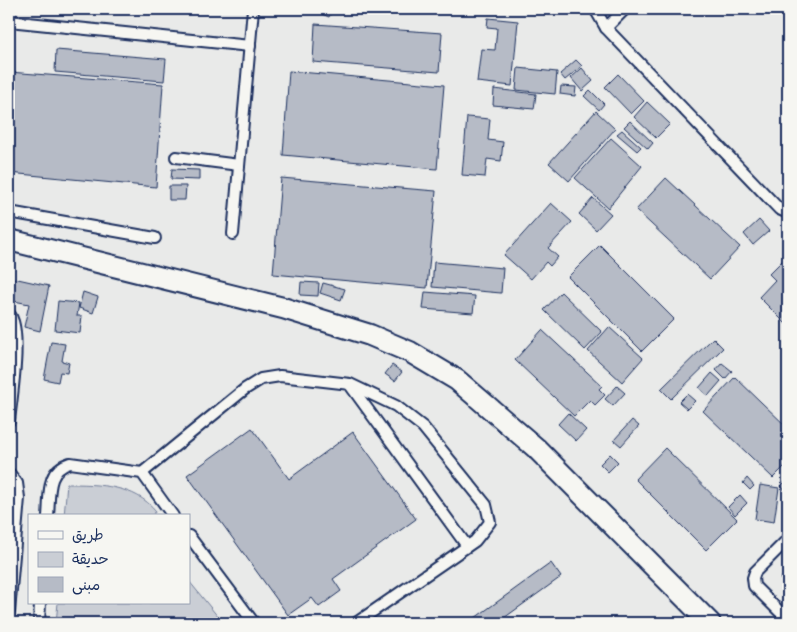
<svg xmlns="http://www.w3.org/2000/svg" width="797" height="632" font-family="Delius,'Playpen Sans Arabic',sans-serif">
	<rect width="100%" height="100%" fill="#e9eae9"/>
	<filter id="ink" filterUnits="userSpaceOnUse"><feTurbulence type="fractalNoise" baseFrequency=".02" numOctaves="2"/><feDisplacementMap in="SourceGraphic" scale="10" xChannelSelector="R" yChannelSelector="G"/><feConvolveMatrix kernelMatrix="1 2 1 2 8 2 1 2 1" color-interpolation-filters="sRGB"/></filter>
	<g filter="url(#ink)">
		<!-- green -->
		<g fill="#caced5" stroke="#727e9a">
			<path d="M67 484C98 484 135 485 156 511L152 516H64Z"/>
			<polygon points="189,581 223,623 56,623 58,603 189,603"/>
		</g>
		<!-- building -->
		<g fill="#b6bbc6" stroke="#1b2f5e">
			<polygon points="310,9 333,9 329,17"/>
			<polygon points="488,18 518,21 512,86 477,82 481,49 495,50 497,28 487,27"/>
			<polygon points="315,24 442,33 439,72 313,62"/>
			<polygon points="56,50 166,59 164,81 55,72"/>
			<polygon points="576,60 582,66 565,80 560,74"/>
			<polygon points="518,68 557,72 555,94 516,90"/>
			<polygon points="582,68 593,81 582,91 571,78"/>
			<polygon points="289,71 444,85 437,169 283,155"/>
			<polygon points="9,72 163,84 156,187 9,173"/>
			<polygon points="618,74 644,101 631,114 605,87"/>
			<polygon points="561,86 576,87 575,96 560,94"/>
			<polygon points="494,89 536,94 534,109 493,105"/>
			<polygon points="590,90 604,104 599,110 584,96"/>
			<polygon points="647,102 670,124 656,138 634,117"/>
			<polygon points="596,111 615,129 569,181 549,163"/>
			<polygon points="467,117 490,119 488,140 503,142 501,161 487,159 485,177 462,175"/>
			<polygon points="630,121 653,143 648,149 624,127"/>
			<polygon points="622,130 641,147 637,151 617,134"/>
			<polygon points="611,138 642,166 608,208 575,178"/>
			<polygon points="172,169 199,170 199,180 171,179"/>
			<polygon points="281,178 436,191 427,288 273,274"/>
			<polygon points="666,178 740,247 710,279 636,210"/>
			<polygon points="169,186 186,186 185,200 169,200"/>
			<polygon points="593,198 611,214 596,230 579,214"/>
			<polygon points="551,203 572,222 548,248 558,257 550,266 546,262 531,279 504,255"/>
			<polygon points="759,220 769,231 753,245 744,234"/>
			<polygon points="600,245 674,319 642,351 568,277"/>
			<polygon points="787,256 788,258 788,326 759,297 775,280 769,274"/>
			<polygon points="434,262 503,268 501,293 432,287"/>
			<polygon points="9,277 49,286 40,331 24,327 29,304 9,300"/>
			<polygon points="301,282 319,283 318,296 300,295"/>
			<polygon points="323,283 345,289 341,300 320,293"/>
			<polygon points="83,292 98,297 93,313 79,308"/>
			<polygon points="425,292 475,296 473,313 423,309"/>
			<polygon points="561,292 602,332 585,350 544,310"/>
			<polygon points="58,301 79,303 77,316 82,316 80,333 55,330"/>
			<polygon points="609,327 643,358 622,382 588,351"/>
			<polygon points="542,330 602,386 599,389 605,395 595,405 590,400 574,416 515,360"/>
			<polygon points="713,338 723,348 671,399 661,389"/>
			<polygon points="51,342 65,344 62,361 69,363 67,373 60,372 58,382 44,379"/>
			<polygon points="722,363 732,371 725,379 716,370"/>
			<polygon points="392,365 402,372 395,381 385,374"/>
			<polygon points="712,373 721,381 708,396 699,388"/>
			<polygon points="735,377 788,428 788,463 773,478 703,411"/>
			<polygon points="617,386 625,393 613,406 605,399"/>
			<polygon points="687,394 695,401 687,409 679,402"/>
			<polygon points="568,413 586,430 576,441 558,424"/>
			<polygon points="632,420 639,426 621,446 614,440"/>
			<polygon points="252,428 289,479 353,432 416,519 333,579 341,591 319,607 312,598 288,615 187,475"/>
			<polygon points="665,448 737,519 706,550 635,479"/>
			<polygon points="610,454 618,462 608,472 600,464"/>
			<polygon points="747,478 754,486 750,490 743,483"/>
			<polygon points="788,479 788,494 781,486"/>
			<polygon points="760,485 779,488 774,522 755,519"/>
			<polygon points="740,495 747,503 735,515 728,507"/>
			<polygon points="551,563 561,577 497,623 468,623"/>
			<polygon points="788,570 788,587 780,579"/>
		</g>
		<g fill="none" stroke-linecap="round" stroke-linejoin="round">
			<defs>
				<g id="service">
					<polyline points="595,9 606,28 779,209 788,213"/>
					<polyline points="9,21 250,46"/>
					<polyline points="606,28 625,9"/>
					<polyline points="176,157 239,165"/>
					<polyline points="9,212 155,238"/>
					<polyline points="233,234 253,9"/>
					<path d="M9 314C23 327 11 401 9 421"/>
					<polyline points="350,385 467,546"/>
					<polyline points="9,473 17,483 19,498 9,612"/>
					<polyline points="142,473 245,389 261,379 280,376 350,384 396,406 423,427 440,448 486,505 490,522 475,541 356,623"/>
					<path d="M48 516C50 494 46 470 70 463L142 473 173 516"/>
					<polyline points="189,536 254,623"/>
					<polyline points="788,539 755,572 753,578 754,586 788,620"/>
					<polyline points="39,623 40,603"/>
				</g>
				<polyline id="minor" points="9,240 283,308 370,335 410,352 457,380 536,448 710,623"/>
			</defs>
			<!-- service casing -->
			<use href="#service" stroke="#1b2f5e" stroke-width="14"/>
			<!-- minor casing -->
			<use href="#minor" stroke="#1b2f5e" stroke-width="24"/>
			<!-- service -->
			<use href="#service" stroke="#f6f6f2" stroke-width="10"/>
			<!-- minor -->
			<use href="#minor" stroke="#f6f6f2" stroke-width="20"/>
		</g>
	</g>
	<!-- margin -->
	<rect width="797" height="632" fill="none" stroke="#f6f6f2" stroke-width="30"/>
	<rect x="15" y="15" width="767" height="602" fill="none" stroke="#1b2f5e" stroke-width="2" filter="url(#ink)"/>
	<!-- legend -->
	<rect x="28" y="514" width="162" height="90" fill="#f6f6f2" stroke="#9ea6b7"/>
	<rect x="38" y="531" width="25" height="8" fill="#f6f6f2" stroke="#9ea6b7"/>
	<text x="72" y="540" font-size="15" fill="#1b2f5e">طريق</text>
	<rect x="38" y="552" width="25" height="15" fill="#caced5" stroke="#9ea6b7"/>
	<text x="72" y="564" font-size="15" fill="#1b2f5e">حديقة</text>
	<rect x="38" y="577" width="25" height="15" fill="#b6bbc6" stroke="#9ea6b7"/>
	<text x="72" y="590" font-size="15" fill="#1b2f5e">مبنى</text>
</svg>
